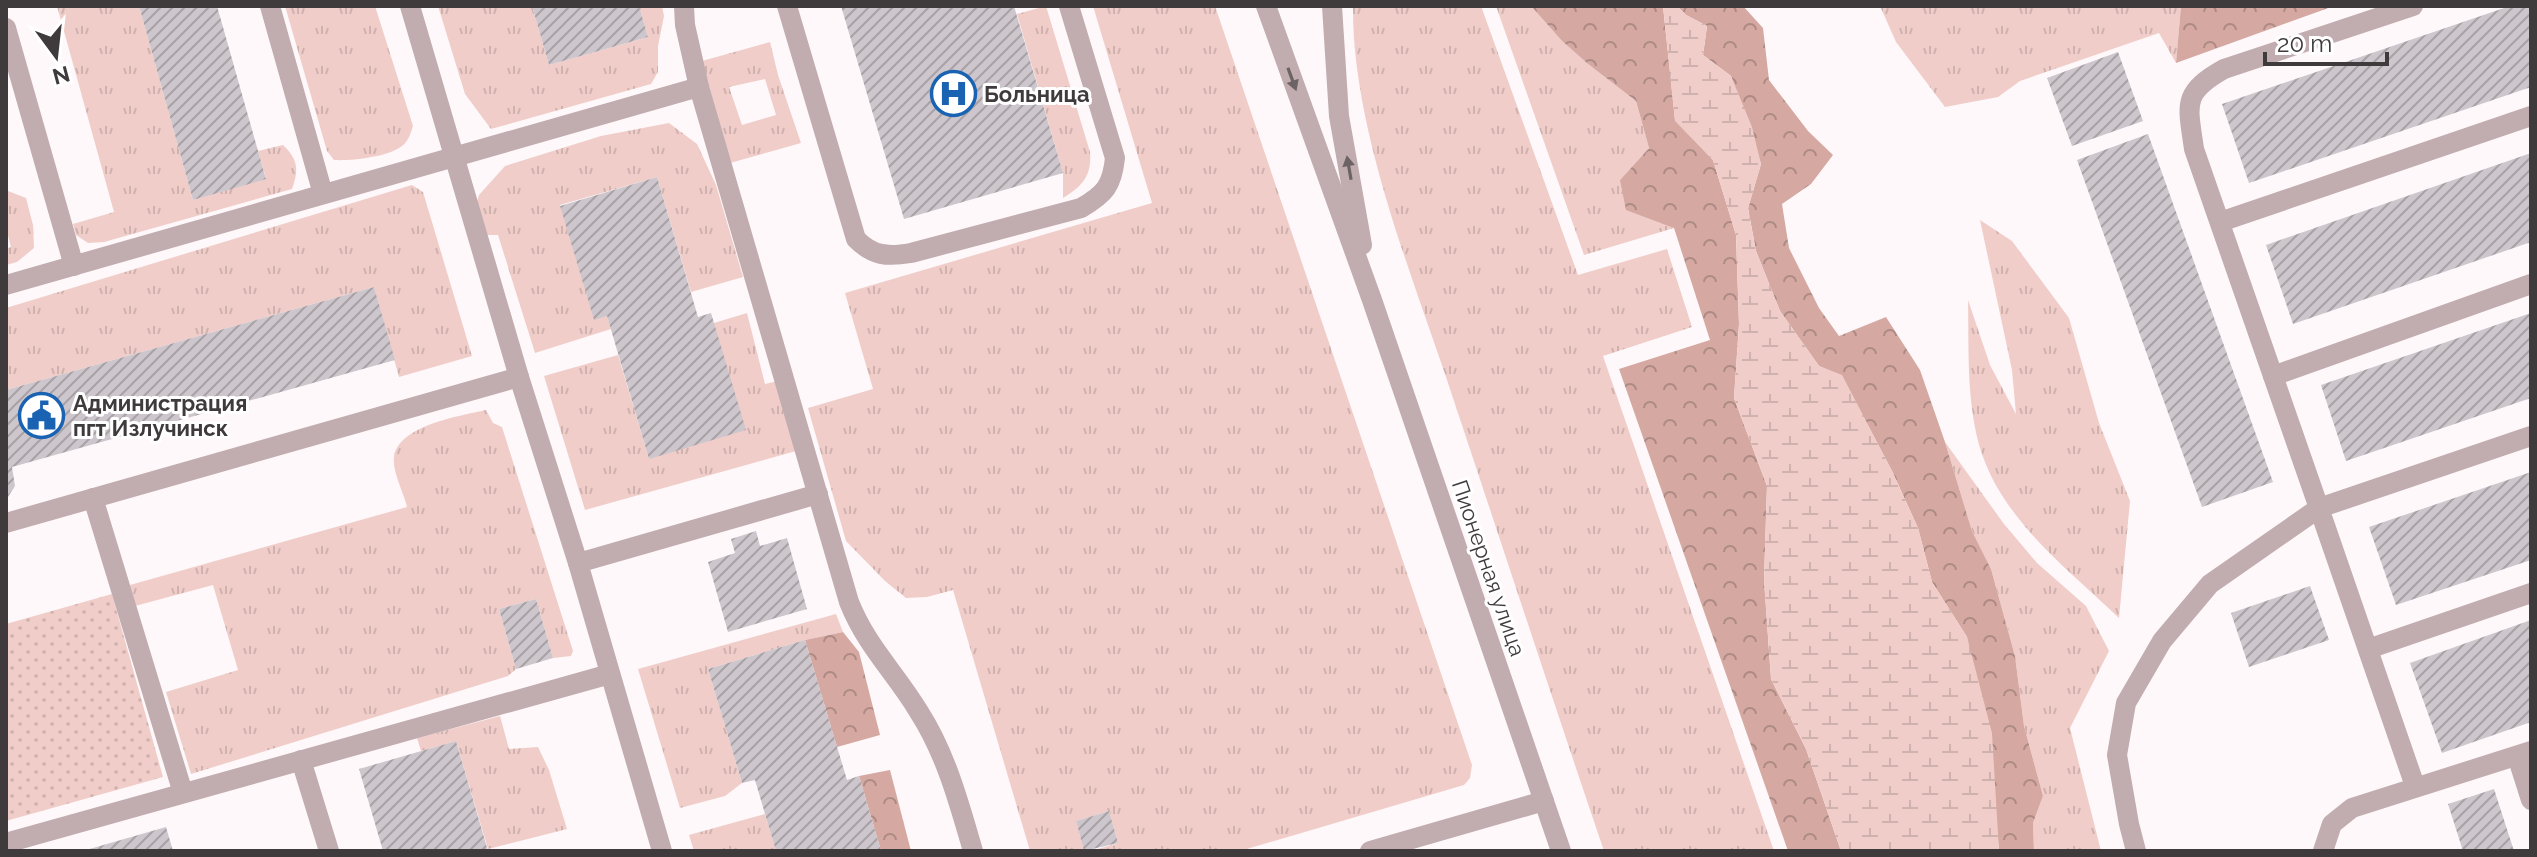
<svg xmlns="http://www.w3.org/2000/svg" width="2537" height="857" font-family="Raleway,sans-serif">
	<defs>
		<pattern id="grass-tufts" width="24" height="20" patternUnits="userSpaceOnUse" patternTransform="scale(2)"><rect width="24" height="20" fill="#f0cdc9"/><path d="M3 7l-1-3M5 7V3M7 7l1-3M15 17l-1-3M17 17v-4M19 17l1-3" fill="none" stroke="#cfb1ae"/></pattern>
		<pattern id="forest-crowns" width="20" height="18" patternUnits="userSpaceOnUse" patternTransform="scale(2)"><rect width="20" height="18" fill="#d5a8a2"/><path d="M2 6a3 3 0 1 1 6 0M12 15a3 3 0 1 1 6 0" fill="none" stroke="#ae8a85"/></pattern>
		<pattern id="wetland-marsh" width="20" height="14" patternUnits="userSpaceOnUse" patternTransform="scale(2)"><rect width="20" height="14" fill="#f0cdc9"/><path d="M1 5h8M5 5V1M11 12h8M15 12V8" fill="none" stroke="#cfb1ae"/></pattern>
		<pattern id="park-dots" width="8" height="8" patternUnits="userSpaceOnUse" patternTransform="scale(2)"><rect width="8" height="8" fill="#f0cdc9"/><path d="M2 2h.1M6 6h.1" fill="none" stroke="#cfb1ae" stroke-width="1.8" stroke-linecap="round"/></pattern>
		<pattern id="building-hatch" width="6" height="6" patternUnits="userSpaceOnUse" patternTransform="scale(2)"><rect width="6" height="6" fill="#cdc6cc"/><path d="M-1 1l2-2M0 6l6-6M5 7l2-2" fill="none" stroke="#a8a2a7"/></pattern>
	</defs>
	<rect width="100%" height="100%" fill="#fef8fa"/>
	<!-- grass -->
	<g fill="url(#grass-tufts)" fill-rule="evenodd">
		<path d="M57 6H139L193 200 266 178 258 151 283 145C298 159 299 170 292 189L104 242 88 243 76 235 73 224 114 212Z"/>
		<path d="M285 6H375L413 126C410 135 408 143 399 148 385 157 351 161 334 160L327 151Z"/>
		<polygon points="438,6 532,6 549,65 648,37 639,6 662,6 664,16 658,46 658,72 651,84 491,129 465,94"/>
		<path d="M1046 6 1090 152C1092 175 1083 186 1063 198V173L1017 14Z"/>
		<polygon points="1093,6 1215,6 1472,765 1470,778 1464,785 1240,851 1091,851 1118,843 1109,811 1076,821 1084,851 1030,851 953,590 927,597 906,598 885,581 846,541 808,408 873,389 845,293 1152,203"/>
		<path d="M1353 6H1481L1578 275 1667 249 1692 327 1603 356 1774 851H1604C1550 692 1498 533 1445 374 1407 262 1352 124 1353 6Z"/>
		<polygon points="1496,6 1531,6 1562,41 1588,64 1636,101 1649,148 1620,180 1674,228 1584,255"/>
		<polygon points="1880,6 2181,6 2176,63 2159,33 2020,81 1998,97 1945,107 1896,42"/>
		<path d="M770 42 778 75 801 143 730 163 702 61ZM765 79 776 115 742 125 729 87Z"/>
		<polygon points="669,123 697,144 716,185 743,277 691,292 657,177 560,205 594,319 607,316 611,329 535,353 498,235 485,235 476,205 479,195 505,166 601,136"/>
		<polygon points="412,185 423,192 472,356 399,377 374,287 6,390 6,308"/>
		<polygon points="8,191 26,198 33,225 34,248 17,262 6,265 6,249 11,247 6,228"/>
		<path d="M1980 220 2012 241 2069 318 2099 423 2130 501 2119 618C2069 570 2005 522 1982 454 1966 406 1969 350 1968 300L1990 365 2016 414 2012 370Z"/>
		<polygon points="747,313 765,384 778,381 796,451 585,510 544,376 618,355 649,459 714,323"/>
		<path d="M486 410 493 423 502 427 573 651 571 656 553 658 536 599 499 609 516 669 508 676 191 774 166 692 238 670 213 585 135 606 130 585 407 507C404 493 392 472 394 457 399 425 460 416 486 410Z"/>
		<polygon points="1945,442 2004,524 2037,563 2086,606 2109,651 2070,728 2101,851 2034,851 2033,823 2043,796 2024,726 2015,656 1991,569 1972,531"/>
		<polygon points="836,614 843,632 805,640 708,669 742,783 725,796 680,808 638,669"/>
		<polygon points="500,716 509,749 538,747 549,770 567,829 488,849 456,741 421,751 417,738"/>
		<polygon points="765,814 776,851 694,851 689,835"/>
	</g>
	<!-- forest -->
	<g fill="url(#forest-crowns)">
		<polygon points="1531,6 1663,6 1675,120 1713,160 1736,235 1739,324 1734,398 1767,486 1764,580 1771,679 1806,749 1841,851 1788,851 1619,369 1710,340 1674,228 1626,210 1620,180 1649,148 1636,101 1588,64 1562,41"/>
		<polygon points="1677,6 1743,6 1763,28 1769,80 1808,131 1833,155 1811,184 1782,204 1789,248 1819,308 1839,336 1886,317 1920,370 1945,442 1972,531 1991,569 2015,656 2024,726 2043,796 2033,823 2034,851 1999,851 1996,818 1967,637 1932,582 1918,528 1892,471 1842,376 1819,366 1780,311 1756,251 1748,208 1761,164 1731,76 1703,55 1707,26 1686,15"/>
		<polygon points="2181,6 2334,6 2176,63"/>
		<polygon points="843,632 859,652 880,735 837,747 805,640"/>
		<polygon points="890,770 911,851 881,851 859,776"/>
	</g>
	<!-- wetland -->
	<polygon fill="url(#wetland-marsh)" points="1663,6 1677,6 1686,15 1707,26 1703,55 1731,76 1752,127 1761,164 1748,209 1756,251 1780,311 1819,366 1842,375 1892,471 1918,528 1932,582 1967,637 1992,733 1999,851 1841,851 1806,749 1771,679 1764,580 1767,486 1734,398 1739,324 1736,235 1713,160 1675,121"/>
	<!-- park -->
	<polygon fill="url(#park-dots)" points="112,594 163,777 6,821 6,624"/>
	<!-- building -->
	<g fill="url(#building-hatch)">
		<polygon points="139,6 217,6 266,179 193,200"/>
		<polygon points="532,6 639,6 648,37 549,65"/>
		<polygon points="841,6 1014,6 1063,173 904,219"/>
		<polygon points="2510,6 2531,6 2531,87 2249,183 2222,104"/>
		<polygon points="2118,52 2143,121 2072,146 2047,78"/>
		<polygon points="2148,134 2273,482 2202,507 2077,160"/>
		<polygon points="2531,153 2531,242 2293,324 2266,245"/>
		<polygon points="657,177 698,317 711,313 746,430 649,459 607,316 594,320 560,206"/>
		<polygon points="374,287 395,360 12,467 15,486 6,500 6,390"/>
		<polygon points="2531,313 2531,398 2346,461 2321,385"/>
		<polygon points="2531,472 2531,560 2396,605 2369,527"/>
		<polygon points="756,531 760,546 787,538 807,609 728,632 708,562 735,553 731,539"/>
		<polygon points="2310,586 2329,640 2249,667 2231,613"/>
		<polygon points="536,599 553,658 516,669 499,609"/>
		<polygon points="2531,620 2531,722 2442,753 2410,663"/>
		<polygon points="805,640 847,780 859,776 881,851 776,851 755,780 742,783 708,669"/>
		<polygon points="456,741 488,851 383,851 359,769"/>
		<polygon points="2494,789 2514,851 2463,851 2448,804"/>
		<polygon points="1109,811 1118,843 1084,851 1076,821"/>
		<polygon points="166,827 173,851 86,851 86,850"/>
	</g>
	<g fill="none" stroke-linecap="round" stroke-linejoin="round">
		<!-- service -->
		<g stroke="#c1acaf" stroke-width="20">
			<polyline points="270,6 323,194"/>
			<path d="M684 6 685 25 699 87 849 602C867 647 895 672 919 712 946 754 959 803 973 851"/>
			<path d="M787 6 856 239C873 256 887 257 911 253L1081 208C1105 194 1112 186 1115 158L1069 6"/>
			<polyline points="6,28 74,266"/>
			<polyline points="2220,222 2531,116"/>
			<polyline points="6,285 699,87"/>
			<polyline points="2273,376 2531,284"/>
			<polyline points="93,498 183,793"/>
			<polyline points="6,523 519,377"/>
			<polyline points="578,563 818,494"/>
			<polyline points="2368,649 2531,593"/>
			<polyline points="2517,756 2531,800"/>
			<polyline points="301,760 329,851"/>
			<polyline points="2415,786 2319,508 2531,436"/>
			<polyline points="6,843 610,674"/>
			<path d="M2136 851 2129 824 2117 755 2126 703 2162 641 2210 584 2319 508 2194 149C2188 105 2181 93 2224 69L2413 6"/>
			<polyline points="2323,851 2332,824 2352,808 2531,751"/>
		</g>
		<!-- minor -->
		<g stroke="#c1acaf" stroke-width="20">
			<polyline points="410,6 519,377 578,563 662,851"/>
			<polyline points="1370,851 1544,801"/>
		</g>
		<!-- tertiary -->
		<g stroke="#c1acaf" stroke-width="20">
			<polyline points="1266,6 1372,300 1561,851"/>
			<polyline points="1332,6 1339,116 1362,245"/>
		</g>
	</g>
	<!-- one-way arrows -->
	<defs><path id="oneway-solid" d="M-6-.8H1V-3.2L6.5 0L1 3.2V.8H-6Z" transform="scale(2)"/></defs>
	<g fill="#6c6364">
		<use href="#oneway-solid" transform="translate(1292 79) rotate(70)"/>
		<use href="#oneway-solid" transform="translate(1349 168) rotate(-100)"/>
	</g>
	<!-- icons -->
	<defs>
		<symbol id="hospital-ring" viewBox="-11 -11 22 22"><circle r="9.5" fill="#fff" stroke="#1963b2" stroke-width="1.5"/><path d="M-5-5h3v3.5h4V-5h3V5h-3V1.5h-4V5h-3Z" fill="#1963b2"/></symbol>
		<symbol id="civic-ring" viewBox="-11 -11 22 22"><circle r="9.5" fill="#fff" stroke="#1963b2" stroke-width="1.5"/><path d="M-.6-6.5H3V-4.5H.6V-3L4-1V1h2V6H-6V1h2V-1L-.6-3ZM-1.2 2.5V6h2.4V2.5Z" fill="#1963b2"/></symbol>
	</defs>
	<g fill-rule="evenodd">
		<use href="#hospital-ring" x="928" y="68" width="51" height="51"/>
		<use href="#civic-ring" x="16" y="390" width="51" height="51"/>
	</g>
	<g text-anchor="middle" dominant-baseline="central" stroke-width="6" stroke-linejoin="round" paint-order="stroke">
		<!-- poi labels -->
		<g font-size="22" font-weight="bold" fill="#3f3b3c" stroke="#fff" text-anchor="start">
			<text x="984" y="94">Больница</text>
			<text x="73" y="403">Администрация<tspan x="73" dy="25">пгт Излучинск</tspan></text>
		</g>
		<!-- street labels -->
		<g font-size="22" fill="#3f3b3c" stroke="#fff">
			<text transform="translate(1489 568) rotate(71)">Пионерная улица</text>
		</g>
	</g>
	<!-- border -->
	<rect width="2537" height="857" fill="none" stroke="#3f3b3c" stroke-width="16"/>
	<!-- north arrow -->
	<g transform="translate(56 56) rotate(165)" stroke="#ffffff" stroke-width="6" paint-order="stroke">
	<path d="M0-6L14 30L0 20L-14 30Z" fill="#3f3b3c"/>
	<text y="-12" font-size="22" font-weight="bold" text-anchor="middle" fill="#3f3b3c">N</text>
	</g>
	<!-- scale -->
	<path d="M2265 52v12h122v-12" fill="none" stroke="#3f3b3c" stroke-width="4"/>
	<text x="2277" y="52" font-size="24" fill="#3f3b3c" stroke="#ffffff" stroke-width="6" paint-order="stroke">20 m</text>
</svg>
